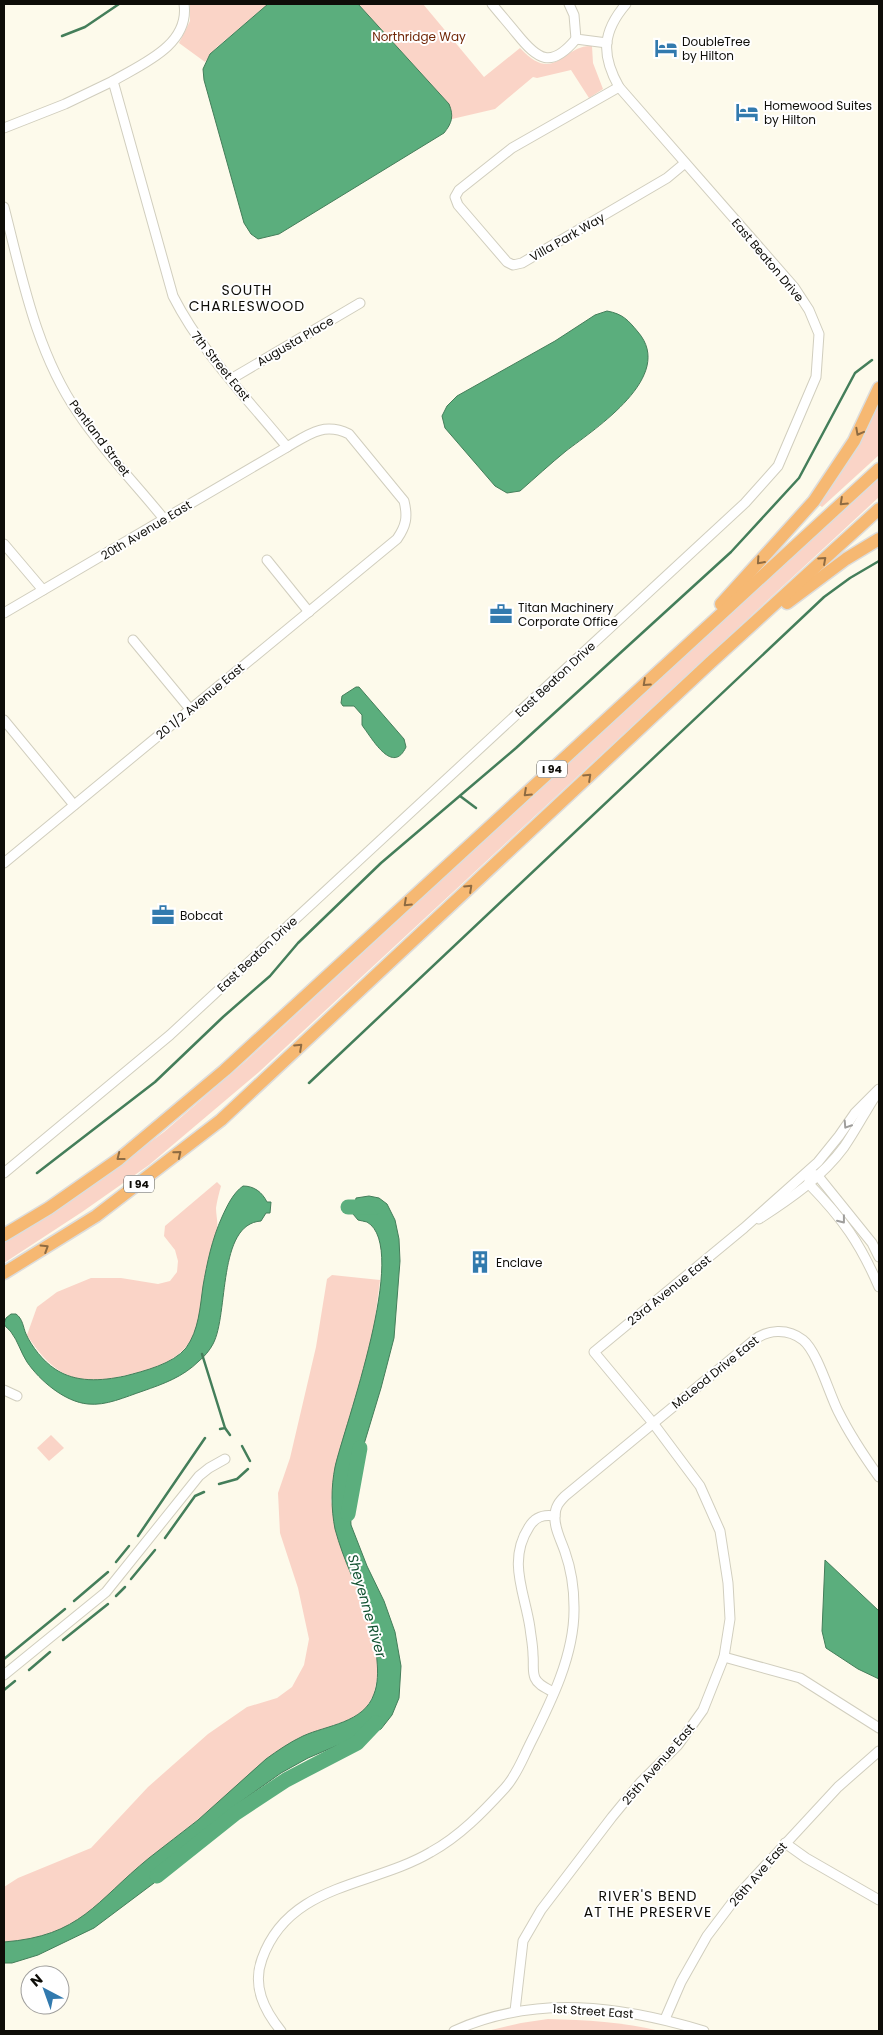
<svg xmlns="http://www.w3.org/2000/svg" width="883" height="2035" font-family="Poppins,sans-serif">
	<rect width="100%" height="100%" fill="#fdfaeb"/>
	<!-- green -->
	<g fill="#fad4c7">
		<polygon points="190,4 268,4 216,48 205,62 179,43 190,21"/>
		<path d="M358 4H423L484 77 520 48C555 86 563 44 592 46L593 63 603 89 589 98 571 70 537 78 533 77 495 109 452 119 449 104Z"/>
		<polygon points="879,402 879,455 822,507 818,504 852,455"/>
		<polygon points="879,476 879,497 259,1072 149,1165 82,1212 4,1263 4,1243 70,1201 164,1132 247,1060"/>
		<path d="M217 1182 221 1186C219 1193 217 1201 216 1208 216 1215 218 1221 217 1227 216 1239 210 1249 208 1260 202 1288 205 1326 185 1348 168 1368 132 1374 108 1379 70 1387 46 1365 27 1335L37 1307 57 1292 91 1278H121L158 1284 170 1281 177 1272 178 1261 175 1250 164 1236 165 1226Z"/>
		<polygon points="332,1275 380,1280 373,1335 335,1468 331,1501 350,1573 367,1609 376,1642 378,1673 374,1694 366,1708 353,1718 302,1737 147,1860 87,1915 65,1928 36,1938 4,1942 4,1887 18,1878 91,1848 148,1787 208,1734 247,1707 277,1698 292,1687 304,1665 309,1639 298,1588 280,1533 278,1493 290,1458 316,1347 327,1279"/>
		<polygon points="51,1435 64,1448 49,1461 37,1448"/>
		<path d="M548 2019C585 2020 624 2022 660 2031H487L521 2023Z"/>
	</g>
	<!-- water -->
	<g fill="#5bae7d" stroke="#447e5a">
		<path d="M268 4H358L449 104C454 116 452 123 444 133L279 234 258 239 251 234 244 223 204 80 203 69 210 54Z"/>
		<path d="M607 311C623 314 628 320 638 332 676 376 596 428 566 451 550 464 535 478 520 491L507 493 495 486 445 428 442 416 447 406 457 396 555 341 595 315Z"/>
		<path d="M356 687H359L404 739 406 747C393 775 373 740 364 728L362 725V715L354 706H343L341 703 342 696Z"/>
		<path d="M243 1186C254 1186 262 1192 267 1202H271L270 1213H266L261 1221C217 1224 229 1314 213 1344 210 1350 204 1357 199 1361 183 1377 163 1384 143 1391 125 1397 106 1406 88 1404 65 1402 40 1381 27 1362 21 1353 18 1341 11 1332 9 1329 6 1328 4 1324L6 1318 11 1314H16C23 1319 23 1327 26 1334 32 1347 43 1361 55 1369 76 1383 101 1381 125 1376 144 1371 173 1364 186 1348 199 1330 200 1307 203 1286 207 1263 212 1239 222 1217 227 1206 233 1193 243 1186Z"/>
		<path d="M369 1196 379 1198 387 1204 395 1220 399 1239 400 1261 394 1338 381 1388 355 1474 350 1502 351 1525 367 1566 384 1601 395 1632 401 1666 399 1698 392 1715 381 1729 361 1738 336 1746 308 1758 281 1773 243 1800 207 1831 181 1854 162 1877 94 1928 38 1955 12 1963H4V1942C81 1936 95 1902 149 1858 165 1845 182 1833 198 1820 221 1800 243 1779 266 1759 277 1751 290 1742 303 1736 327 1725 364 1723 374 1694 378 1684 378 1671 377 1661 376 1643 373 1626 368 1609 363 1597 356 1586 351 1574 345 1560 339 1544 335 1529 331 1509 331 1487 335 1467 344 1427 411 1247 367 1222 364 1221 361 1221 358 1220L353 1214 356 1198Z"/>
		<polygon points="825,1560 879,1611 879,1679 858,1669 826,1648 822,1631"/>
	</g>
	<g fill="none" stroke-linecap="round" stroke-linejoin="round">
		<!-- stream -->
		<g stroke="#447e5a" stroke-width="2.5">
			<polyline points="62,36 85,27 119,4"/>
			<polyline points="460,796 476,808"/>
			<polyline points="309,1083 824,597 850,578 879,561"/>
			<polyline points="37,1173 155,1082 223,1017 270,976 298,943 381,863 516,748 731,552 799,478 855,373 872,360"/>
			<polyline points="202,1354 225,1428 220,1429"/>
			<polyline points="225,1428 230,1435"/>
			<polyline points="242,1446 250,1461"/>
			<polyline points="219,1484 237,1479 248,1469"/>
			<polyline points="138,1536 205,1438"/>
			<polyline points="165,1538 195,1496 204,1492"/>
			<polyline points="116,1562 129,1546"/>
			<polyline points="131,1579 155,1550"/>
			<polyline points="116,1596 125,1587"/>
			<polyline points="74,1601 108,1572"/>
			<polyline points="63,1640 108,1604"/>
			<polyline points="4,1659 65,1609"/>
			<polyline points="29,1670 50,1652"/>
			<polyline points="4,1690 15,1681"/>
		</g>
		<!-- river -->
		<g stroke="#5bae7d" stroke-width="15">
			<polyline points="348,1207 375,1207"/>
			<polyline points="348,1514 360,1448"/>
			<polyline points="157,1876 236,1813 286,1780 357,1743 376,1723"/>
		</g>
		<defs>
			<g id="minor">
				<path d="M492 4C500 14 509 24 517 34 538 60 551 69 576 39"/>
				<polyline points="569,4 574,15 576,39 607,43"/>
				<polyline points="619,87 512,148 459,190 455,197 458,205 507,262 513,265 522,263 667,178 685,163"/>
				<polyline points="4,128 65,104 113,81"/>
				<path d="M4 207C22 277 36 352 78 413 103 451 136 484 164 519"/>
				<polyline points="231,379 360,303"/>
				<polyline points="4,544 43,590"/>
				<polyline points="267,560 309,612"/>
				<polyline points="4,613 287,447"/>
				<polyline points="133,640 190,709"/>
				<polyline points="4,720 74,805"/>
				<path d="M4 863 397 539C406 526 408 517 404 501L349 434C324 422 309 434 287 447 247 398 202 353 173 296L113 81C142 64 190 45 184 4"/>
				<path d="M4 1173 170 1035 745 503 778 466 816 377 819 334 809 310 794 287 619 87C601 55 602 32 626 4"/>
				<polyline points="813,1174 818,1176 872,1243 879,1257"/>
				<path d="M809 1179V1184C843 1219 860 1243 879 1287"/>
				<path d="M759 1219C790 1199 822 1177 844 1147 855 1131 864 1114 874 1098"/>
				<polyline points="4,1390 17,1396"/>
				<polyline points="724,1657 800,1678 879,1728"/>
				<polyline points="4,1675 106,1592 199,1476 209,1468 225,1459"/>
				<path d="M553 1692C546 1688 538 1685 535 1678 532 1671 534 1663 533 1655 533 1646 531 1637 530 1628 525 1593 507 1561 529 1527 535 1517 543 1514 555 1516"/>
				<polyline points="785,1843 806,1858 879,1900"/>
				<polyline points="515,2011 523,1941 541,1910 612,1817 640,1783 678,1745 703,1710 724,1657 730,1619 728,1583 720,1531 700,1486 653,1423 594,1352 744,1228 818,1162 839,1136 855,1113 879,1089"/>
				<polyline points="665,2019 681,1982 707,1936 738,1895 838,1787 879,1751"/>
				<path d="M281 2031C264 2010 252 1986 262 1959 289 1883 372 1887 431 1852 460 1836 483 1812 505 1788 516 1776 522 1760 529 1746 550 1704 575 1655 574 1607 574 1588 571 1569 565 1552 561 1540 554 1528 555 1516 555 1507 559 1502 565 1496L753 1341C767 1329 788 1328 803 1340 817 1351 829 1393 838 1411 850 1435 864 1456 879 1477"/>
				<path d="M454 2031C535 1994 622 2006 704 2031"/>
			</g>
			<g id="highway">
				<polyline points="787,603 846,559 879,539"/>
				<polyline points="721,604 814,501 854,441 879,388"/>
				<polyline points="4,1235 49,1208 119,1159 225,1070 879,469"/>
				<polyline points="4,1273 96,1216 221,1120 710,663 879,509"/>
			</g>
		</defs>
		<!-- minor casing -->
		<use href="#minor" stroke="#d1cebe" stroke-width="11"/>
		<!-- highway casing -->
		<use href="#highway" stroke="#dddddc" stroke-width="15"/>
		<!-- minor -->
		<use href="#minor" stroke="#fff" stroke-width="9"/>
		<!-- highway -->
		<use href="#highway" stroke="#f6b872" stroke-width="12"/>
	</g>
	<!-- one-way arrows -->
	<defs><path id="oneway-chevron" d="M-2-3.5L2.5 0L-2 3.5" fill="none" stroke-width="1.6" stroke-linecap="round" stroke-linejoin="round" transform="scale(1.25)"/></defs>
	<g stroke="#8e6b42">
		<use href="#oneway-chevron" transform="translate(859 432) rotate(118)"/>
		<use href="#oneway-chevron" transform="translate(843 502) rotate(137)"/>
		<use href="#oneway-chevron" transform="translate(823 560) rotate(-42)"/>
		<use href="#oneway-chevron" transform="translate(760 561) rotate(132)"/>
		<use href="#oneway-chevron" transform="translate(646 683) rotate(138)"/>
		<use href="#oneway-chevron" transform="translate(588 777) rotate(-43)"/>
		<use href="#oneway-chevron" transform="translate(527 793) rotate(137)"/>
		<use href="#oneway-chevron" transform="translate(469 888) rotate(-43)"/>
		<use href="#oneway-chevron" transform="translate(407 903) rotate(137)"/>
		<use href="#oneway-chevron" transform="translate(299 1047) rotate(-43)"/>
		<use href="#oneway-chevron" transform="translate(178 1154) rotate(-39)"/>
		<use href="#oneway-chevron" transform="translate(120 1157) rotate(142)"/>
		<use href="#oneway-chevron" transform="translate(45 1248) rotate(-32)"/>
	</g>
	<g stroke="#9f9e9c">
		<use href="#oneway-chevron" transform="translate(847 1125) rotate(123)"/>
		<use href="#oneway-chevron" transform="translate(842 1220) rotate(52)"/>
	</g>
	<!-- icons -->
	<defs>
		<symbol id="hotel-bare" viewBox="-9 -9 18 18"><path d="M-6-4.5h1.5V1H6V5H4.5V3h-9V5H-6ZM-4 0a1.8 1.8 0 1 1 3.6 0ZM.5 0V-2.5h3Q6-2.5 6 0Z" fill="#327aae" stroke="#fff" stroke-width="2.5" paint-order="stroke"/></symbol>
		<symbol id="office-bare" viewBox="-9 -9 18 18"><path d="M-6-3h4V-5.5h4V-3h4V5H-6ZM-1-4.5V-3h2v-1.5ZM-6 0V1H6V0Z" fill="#327aae" stroke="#fff" stroke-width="2.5" paint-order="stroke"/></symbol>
		<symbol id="building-bare" viewBox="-9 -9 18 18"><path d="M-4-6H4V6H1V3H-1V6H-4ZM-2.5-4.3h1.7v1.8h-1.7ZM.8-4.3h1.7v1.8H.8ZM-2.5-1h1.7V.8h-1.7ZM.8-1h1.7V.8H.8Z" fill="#327aae" stroke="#fff" stroke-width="2.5" paint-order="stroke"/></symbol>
	</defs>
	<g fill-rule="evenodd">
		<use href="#hotel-bare" x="650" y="32" width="32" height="32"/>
		<use href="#hotel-bare" x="731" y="96" width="32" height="32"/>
		<use href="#office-bare" x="485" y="598" width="32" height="32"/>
		<use href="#office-bare" x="147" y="899" width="32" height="32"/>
		<use href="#building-bare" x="464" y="1246" width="32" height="32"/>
	</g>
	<g text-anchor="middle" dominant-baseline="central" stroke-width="4" stroke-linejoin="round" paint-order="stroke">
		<!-- shield labels -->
		<g fill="#fff" stroke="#565652" stroke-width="1">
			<rect x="537" y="760.5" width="30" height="17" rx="4"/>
			<rect x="124" y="1175.5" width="30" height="17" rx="4"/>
		</g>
		<g font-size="11" font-weight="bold" fill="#0e0d08">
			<text x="552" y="769">I 94</text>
			<text x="139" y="1184">I 94</text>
		</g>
		<!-- park labels -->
		<g font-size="12" fill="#702607" stroke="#fff">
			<text x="419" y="36">Northridge Way</text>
		</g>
		<!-- poi labels -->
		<g font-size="12" fill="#0e0d08" stroke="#fff" text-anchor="start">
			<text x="682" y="41">DoubleTree<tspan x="682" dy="14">by Hilton</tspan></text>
			<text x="764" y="105">Homewood Suites<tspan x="764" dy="14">by Hilton</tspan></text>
			<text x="518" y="607">Titan Machinery<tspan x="518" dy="14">Corporate Office</tspan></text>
			<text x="180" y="915">Bobcat</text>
			<text x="496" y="1262">Enclave</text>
		</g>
		<!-- street labels -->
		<g font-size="12" fill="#0e0d08" stroke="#fff">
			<text transform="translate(567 237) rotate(-30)">Villa Park Way</text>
			<text transform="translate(768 260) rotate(50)">East Beaton Drive</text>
			<text transform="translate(295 341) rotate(-30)">Augusta Place</text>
			<text transform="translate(221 366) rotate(51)">7th Street East</text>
			<text transform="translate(100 438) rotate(53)">Pentland Street</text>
			<text transform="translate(146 530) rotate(-31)">20th Avenue East</text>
			<text transform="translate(555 679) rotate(-43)">East Beaton Drive</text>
			<text transform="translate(200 701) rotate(-40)">20 1/2 Avenue East</text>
			<text transform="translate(257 954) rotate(-43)">East Beaton Drive</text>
			<text transform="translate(669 1290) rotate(-39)">23rd Avenue East</text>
			<text transform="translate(715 1372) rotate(-39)">McLeod Drive East</text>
			<text transform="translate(658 1764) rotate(-49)">25th Avenue East</text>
			<text transform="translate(758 1874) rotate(-49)">26th Ave East</text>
			<text transform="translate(593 2011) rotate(4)">1st Street East</text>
		</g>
		<!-- neighbourhood labels -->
		<g font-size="14" letter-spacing="1" fill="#0e0d08" stroke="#fff">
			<text x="247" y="290">SOUTH<tspan x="247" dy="16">CHARLESWOOD</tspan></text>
			<text x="648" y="1896">RIVER'S BEND<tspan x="648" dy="16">AT THE PRESERVE</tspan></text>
		</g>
		<!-- water labels -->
		<g font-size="14" font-style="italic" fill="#135332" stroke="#fff">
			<text transform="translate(367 1606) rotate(74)">Sheyenne River</text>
		</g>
	</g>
	<!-- border -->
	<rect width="883" height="2035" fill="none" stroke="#0e0d08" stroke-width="10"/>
	<!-- north arrow -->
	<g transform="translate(45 1990) rotate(319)"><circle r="24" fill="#ffffff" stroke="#9f9e9c"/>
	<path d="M0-4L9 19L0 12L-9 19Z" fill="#327aae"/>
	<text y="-8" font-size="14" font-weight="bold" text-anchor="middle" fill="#0e0d08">N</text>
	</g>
</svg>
